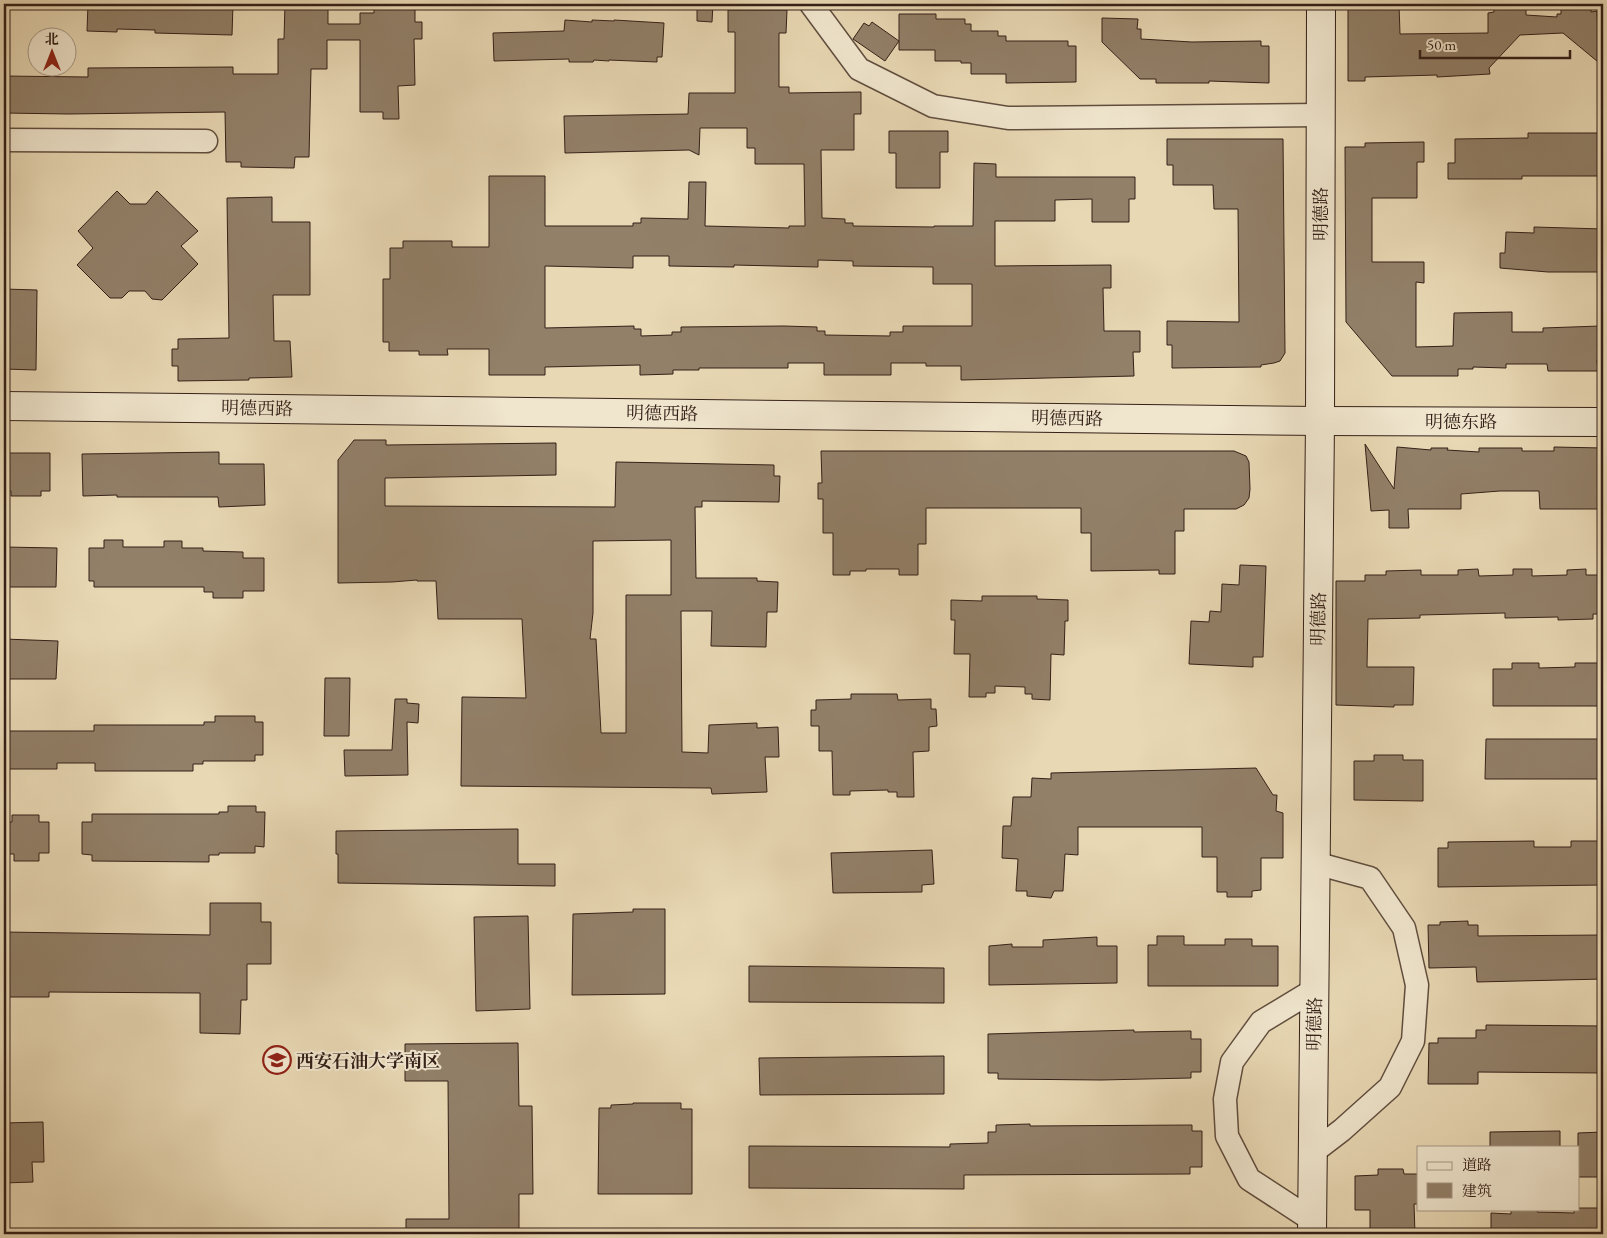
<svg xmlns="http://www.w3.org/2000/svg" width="1607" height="1238" font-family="'EB Garamond','Noto Serif SC',serif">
	<rect width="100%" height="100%" fill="#e8d8b4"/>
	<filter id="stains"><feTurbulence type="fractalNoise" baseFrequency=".004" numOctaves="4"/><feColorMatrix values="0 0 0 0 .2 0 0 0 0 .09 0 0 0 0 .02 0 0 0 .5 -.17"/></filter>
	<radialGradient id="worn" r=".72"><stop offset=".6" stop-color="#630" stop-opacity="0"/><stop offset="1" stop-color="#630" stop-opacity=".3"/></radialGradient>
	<!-- building -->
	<g fill="#928069" stroke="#342018" fill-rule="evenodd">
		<polygon points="88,4 233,4 232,35 155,33 155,30 117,29 117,32 87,31"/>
		<polygon points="285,4 328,4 328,24 360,24 360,13 374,13 374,4 415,4 415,22 422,22 422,39 414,39 415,85 398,86 399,119 383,119 383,112 360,112 360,40 327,40 327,69 311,69 309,157 295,157 294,168 241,167 241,162 226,162 225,112 68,114 4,113 4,76 88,77 88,68 233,67 233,74 278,74 278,39 284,39"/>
		<polygon points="697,4 713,4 712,22 697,21"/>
		<polygon points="1348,4 1399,4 1400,34 1488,33 1488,13 1494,12 1494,7 1526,7 1526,15 1557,17 1557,14 1561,14 1561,6 1591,6 1591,12 1597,11 1598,33 1603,33 1603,66 1563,33 1520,35 1489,68 1490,74 1437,77 1437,75 1365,77 1365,81 1348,81"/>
		<path d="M728 10H787L786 33H779V87H789V93L861 92V114H854V150H821L822 218 845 219V223H853V226L934 227V226H973L974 163 996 164V177H1135V199H1129V222H1092V199L1055 200V221H995V266L1111 265V288H1103L1104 331H1140V352H1133L1134 376 961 380V366H926V363H891V375H824V363H788V368H699V370H673V374L640 375V365L545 367V375H489V349H447L448 355H419V351H389V342H383V279H390V248H403V241H452V247H489V176H545V226H633V223H641V218L688 219 689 182H706L705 226 789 228V226H805L804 164H755V148H747V128H700L699 155 689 150 565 153 564 116 688 114 689 93H735V32H728ZM633 256H669V266L734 267V265L818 267V260L853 261V266L933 267V284H972V326H903V332H890V336L825 335V331H817V327L784 326 681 327V332H672V335L641 336V329H634V326L545 328V266L633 268Z"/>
		<polygon points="899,14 936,14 936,19 965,19 965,24 971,24 971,31 998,31 998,36 1006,36 1006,41 1068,41 1068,46 1076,46 1076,82 1006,83 1006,74 971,74 971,63 961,63 961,61 935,61 935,50 899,50"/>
		<polygon points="1102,18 1138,19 1137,29 1141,29 1141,39 1192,42 1261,41 1261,46 1269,46 1269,83 1209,81 1209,83 1156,83 1156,79 1140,79 1102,42"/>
		<polygon points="565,20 592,22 592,20 614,21 614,20 664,23 662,57 657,57 657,62 609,60 609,61 594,60 593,62 569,62 569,59 494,61 493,33 564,31"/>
		<polygon points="872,22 899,41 885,61 853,39 864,23 869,26"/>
		<polygon points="889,131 948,131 948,152 940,152 940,188 896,188 896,153 889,153"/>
		<polygon points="1528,133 1601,133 1601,139 1603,139 1603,176 1522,176 1522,179 1448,179 1448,163 1455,163 1455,139 1528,138"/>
		<polygon points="1167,139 1283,139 1285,353 1280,361 1274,363 1261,365 1261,367 1172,368 1172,345 1167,345 1167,321 1239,322 1238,209 1214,209 1213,185 1173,185 1173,165 1167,165"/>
		<polygon points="1424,142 1424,162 1417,162 1417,198 1372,198 1372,262 1424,262 1424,283 1416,282 1416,347 1453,346 1454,313 1512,312 1512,332 1543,332 1543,328 1600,326 1600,334 1603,334 1603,360 1597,360 1598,371 1548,371 1547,364 1506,364 1506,368 1473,367 1473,369 1458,369 1458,376 1392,376 1346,322 1345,147 1365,147 1365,143"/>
		<polygon points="117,191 130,204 146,204 157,191 198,231 181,246 198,264 162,300 152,299 145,291 129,291 122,298 110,298 77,265 93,248 78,231"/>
		<polygon points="272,197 272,222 310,222 310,295 273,295 274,341 290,341 292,377 249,378 249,380 178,381 178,366 172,366 172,349 178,349 178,339 229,338 227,198"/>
		<polygon points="1534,227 1603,229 1603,272 1548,272 1500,268 1500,253 1505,253 1506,232 1534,233"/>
		<polygon points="4,289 37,290 36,370 4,369"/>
		<path d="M354 440H386V445L556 443V475L385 478V506L615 507 616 462 774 465V476H780L779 502 702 501V507H695L696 578H757V581L778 582 777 612H767L766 647 711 646 712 611H681L682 752 708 753 709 725 757 723V728L778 727 779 757H765L767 792 712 794 711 788 461 786 462 697 526 698 522 619H438L436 581H417V580L392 582 338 583V460ZM671 540V595H626V733H601L596 639H590L593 613V541Z"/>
		<polygon points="1365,444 1394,489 1397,447 1431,450 1431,448 1448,448 1447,450 1479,452 1479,448 1522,448 1522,451 1554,451 1554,447 1603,448 1603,509 1540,509 1539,491 1500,491 1461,494 1461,509 1408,509 1409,528 1389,528 1389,510 1371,511"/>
		<polygon points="821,451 1234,451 1246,456 1249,462 1250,489 1249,498 1244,505 1236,509 1184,509 1184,531 1175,531 1175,574 1159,574 1159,570 1091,571 1091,533 1081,533 1081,508 926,508 926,544 918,544 918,575 899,575 899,569 866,569 866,571 850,571 850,575 833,575 833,533 823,533 823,499 818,499 818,483 822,483"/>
		<polygon points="219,452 219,464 264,464 265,505 219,507 218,497 117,497 117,495 83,496 82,454"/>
		<polygon points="4,453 50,453 50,491 41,491 41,496 11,496 11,491 4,491"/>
		<polygon points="104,540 123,540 123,547 164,547 164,541 182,541 182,548 203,548 203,551 243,552 243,558 264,558 264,591 243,591 243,598 213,598 213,592 204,592 204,587 94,587 94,581 89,581 89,548 104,548"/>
		<polygon points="4,547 57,548 56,587 4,587"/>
		<polygon points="1240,565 1266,566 1263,657 1253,657 1253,667 1189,664 1191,621 1209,622 1210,611 1221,612 1222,584 1239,585"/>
		<polygon points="1478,569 1479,576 1513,575 1513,569 1532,569 1532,576 1567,575 1567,570 1586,569 1586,575 1603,575 1603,614 1593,614 1593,619 1558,620 1558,617 1505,618 1505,613 1420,615 1420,618 1368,619 1367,667 1414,667 1413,705 1394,705 1394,707 1336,705 1336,581 1365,581 1365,575 1386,575 1386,571 1421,570 1421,575 1458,575 1458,570"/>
		<polygon points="982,596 1037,596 1037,599 1068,600 1068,621 1065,621 1064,655 1051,654 1050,700 1032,699 1032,694 1025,694 1025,687 995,686 995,693 986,693 986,697 969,697 970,654 954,654 955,620 951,620 951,600 982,601"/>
		<polygon points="4,639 58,641 56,679 4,679"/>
		<polygon points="1512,663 1539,663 1539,668 1575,667 1575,663 1601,663 1601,667 1603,667 1603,706 1493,706 1493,669 1512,669"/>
		<polygon points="325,678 350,678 349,736 324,736"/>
		<polygon points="851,694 897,694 898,700 931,699 931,709 936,709 937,726 929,727 929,751 913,752 914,797 897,797 897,792 888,792 888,790 850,791 850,795 833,795 832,751 819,751 819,726 811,726 811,710 816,710 816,700 851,699"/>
		<polygon points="395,699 407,699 407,703 419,704 418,723 407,722 408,775 345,776 344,750 392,750"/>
		<polygon points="215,716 255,716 255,722 263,722 263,755 255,755 255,761 203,761 203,764 193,764 193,771 95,771 95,763 57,763 57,769 4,769 4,731 94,731 94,725 204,725 204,722 215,722"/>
		<polygon points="1486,739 1603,739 1603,779 1485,779"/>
		<polygon points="1374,755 1403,755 1403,760 1423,760 1423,801 1354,800 1354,761 1374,761"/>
		<polygon points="1256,768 1273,795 1277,795 1276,811 1283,813 1283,858 1261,858 1261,890 1252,891 1252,897 1227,897 1227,892 1217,892 1217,857 1202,857 1202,827 1078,827 1078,855 1065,854 1063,891 1054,891 1051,898 1027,896 1027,891 1016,891 1018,859 1002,858 1003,826 1011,826 1013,797 1031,797 1032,778 1051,779 1051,773"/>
		<polygon points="228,806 256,806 256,812 265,812 264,847 255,846 255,853 219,853 219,855 209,855 209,862 92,861 92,855 82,854 82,822 92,822 92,814 219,814 219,812 228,812"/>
		<polygon points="12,815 39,815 39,822 49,822 49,853 39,853 39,861 14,861 14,854 4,854 4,822 12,822"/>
		<polygon points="518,829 518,864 555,864 555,886 338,883 338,854 336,854 336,831"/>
		<polygon points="1534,841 1534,847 1571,847 1571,841 1601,841 1601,845 1603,845 1603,885 1438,887 1438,848 1448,848 1448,842"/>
		<polygon points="932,850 934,884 922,885 922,892 833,893 831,853"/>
		<polygon points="210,903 261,903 261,922 271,922 271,964 247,964 247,1000 241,1000 240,1034 200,1033 200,993 49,992 49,997 4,997 4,932 210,935"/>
		<polygon points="633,909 665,909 665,994 572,995 573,914 633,912"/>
		<polygon points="528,916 530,1009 476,1011 474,917"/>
		<polygon points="1468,921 1468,925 1478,925 1478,936 1603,935 1603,979 1477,982 1476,967 1429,968 1428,925 1440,925 1440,922"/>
		<polygon points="1157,936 1184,936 1184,945 1225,945 1225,939 1252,939 1252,946 1278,946 1278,986 1148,986 1148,945 1157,945"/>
		<polygon points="1097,937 1097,946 1117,946 1117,983 989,985 989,946 1012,944 1012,947 1043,947 1043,940"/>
		<polygon points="749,966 944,968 944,1003 749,1002"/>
		<polygon points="1486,1025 1603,1026 1603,1073 1478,1072 1478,1084 1428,1084 1429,1043 1438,1043 1438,1038 1476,1038 1476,1030 1486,1030"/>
		<polygon points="1134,1030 1134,1032 1191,1031 1191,1039 1201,1039 1201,1072 1191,1072 1191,1078 1101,1080 998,1079 998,1073 988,1073 988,1034"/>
		<polygon points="518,1043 519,1106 532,1106 533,1194 519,1194 519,1234 406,1234 406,1219 449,1219 448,1081 405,1081 405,1044"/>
		<polygon points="944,1056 944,1094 760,1095 759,1058"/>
		<polygon points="633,1103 681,1103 681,1109 692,1109 692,1194 598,1194 599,1108 611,1108 611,1105 633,1104"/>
		<polygon points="43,1122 44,1162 32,1162 33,1182 4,1183 4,1123"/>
		<polygon points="1030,1124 1030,1126 1192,1125 1192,1131 1202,1131 1202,1167 1190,1167 1190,1174 964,1175 964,1189 749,1188 749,1146 950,1147 950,1144 988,1143 988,1132 996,1132 996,1125"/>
		<polygon points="1560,1131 1560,1147 1490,1147 1490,1132"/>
		<polygon points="1603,1132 1603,1177 1578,1177 1578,1133"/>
		<polygon points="1378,1169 1403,1169 1404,1174 1418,1174 1418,1204 1414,1204 1415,1234 1370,1234 1370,1210 1355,1210 1355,1176 1378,1175"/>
		<polygon points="1578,1208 1600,1208 1600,1213 1603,1213 1603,1234 1491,1234 1491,1213 1511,1214 1511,1209 1537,1209 1537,1212 1574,1213 1574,1209 1578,1209"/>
	</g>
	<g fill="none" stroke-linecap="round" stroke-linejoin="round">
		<defs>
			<g id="street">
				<polyline points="811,4 859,69 933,106 1008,118 1321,115"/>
				<polyline points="4,140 206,141"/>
				<polyline points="1312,1153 1342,1130 1390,1087 1413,1041 1417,985 1404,928 1370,878 1315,863"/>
				<polyline points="1312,1220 1249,1179 1227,1136 1225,1099 1232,1062 1261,1022 1314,990"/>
			</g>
			<g id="secondary">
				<polyline points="4,406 1320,421 1603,422"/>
				<polyline points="1312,1234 1320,421 1321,4"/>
			</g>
		</defs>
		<!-- street casing -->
		<use href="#street" stroke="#614e3f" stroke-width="25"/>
		<!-- secondary casing -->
		<use href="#secondary" stroke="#342018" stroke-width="30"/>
		<!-- street -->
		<use href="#street" stroke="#f0e6ce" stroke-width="22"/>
		<!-- secondary -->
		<use href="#secondary" stroke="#f0e6ce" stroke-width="28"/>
	</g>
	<!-- icons -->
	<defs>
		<symbol id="university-ring" viewBox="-11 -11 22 22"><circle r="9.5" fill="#f0e6ce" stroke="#8f2418" stroke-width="1.5"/><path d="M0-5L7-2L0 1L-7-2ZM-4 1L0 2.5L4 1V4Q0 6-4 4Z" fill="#8f2418"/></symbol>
	</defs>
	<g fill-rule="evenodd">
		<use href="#university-ring" x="261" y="1044" width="32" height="32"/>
	</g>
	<g text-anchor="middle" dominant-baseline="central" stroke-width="4" stroke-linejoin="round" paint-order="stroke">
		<!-- street labels -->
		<g font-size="18" fill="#342018" stroke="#f0e6ce">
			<text transform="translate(1320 214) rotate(-90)">明德路</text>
			<text transform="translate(257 408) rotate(1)">明德西路</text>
			<text transform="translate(662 413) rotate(1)">明德西路</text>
			<text transform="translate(1067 418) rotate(1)">明德西路</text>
			<text x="1461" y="421">明德东路</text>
			<text transform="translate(1318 619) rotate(-89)">明德路</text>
			<text transform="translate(1314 1024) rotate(-89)">明德路</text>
		</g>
		<!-- poi labels -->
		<g font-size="18" font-weight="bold" fill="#342018" stroke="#f0e6ce" text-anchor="start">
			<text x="296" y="1060">西安石油大学南区</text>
		</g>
	</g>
	<!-- margin -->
	<rect width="1607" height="1238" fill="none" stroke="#e8d8b4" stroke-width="20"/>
	<rect x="5" y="5" width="1597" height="1228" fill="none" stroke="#342018" stroke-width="2.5"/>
	<rect x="10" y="10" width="1587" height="1218" fill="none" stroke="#342018"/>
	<!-- legend -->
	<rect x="1417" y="1146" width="162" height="65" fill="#f0e6ce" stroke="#a59785"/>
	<rect x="1427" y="1162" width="25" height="8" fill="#f0e6ce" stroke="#a59785"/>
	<text x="1462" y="1170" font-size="15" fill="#342018">道路</text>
	<rect x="1427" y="1183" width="25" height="15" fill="#928069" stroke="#a59785"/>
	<text x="1462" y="1196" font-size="15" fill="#342018">建筑</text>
	<!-- north arrow -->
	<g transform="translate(52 52)"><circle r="24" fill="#f0e6ce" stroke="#a59785"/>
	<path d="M0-4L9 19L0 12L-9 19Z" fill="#8f2418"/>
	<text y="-8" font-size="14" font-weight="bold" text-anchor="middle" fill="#342018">北</text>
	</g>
	<!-- scale -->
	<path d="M1420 50v8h150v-8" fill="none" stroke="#342018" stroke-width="2.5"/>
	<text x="1427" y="50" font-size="15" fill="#342018" stroke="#f0e6ce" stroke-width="4" paint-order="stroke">50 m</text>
	<rect width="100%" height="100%" filter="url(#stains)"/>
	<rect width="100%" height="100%" fill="url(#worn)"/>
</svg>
